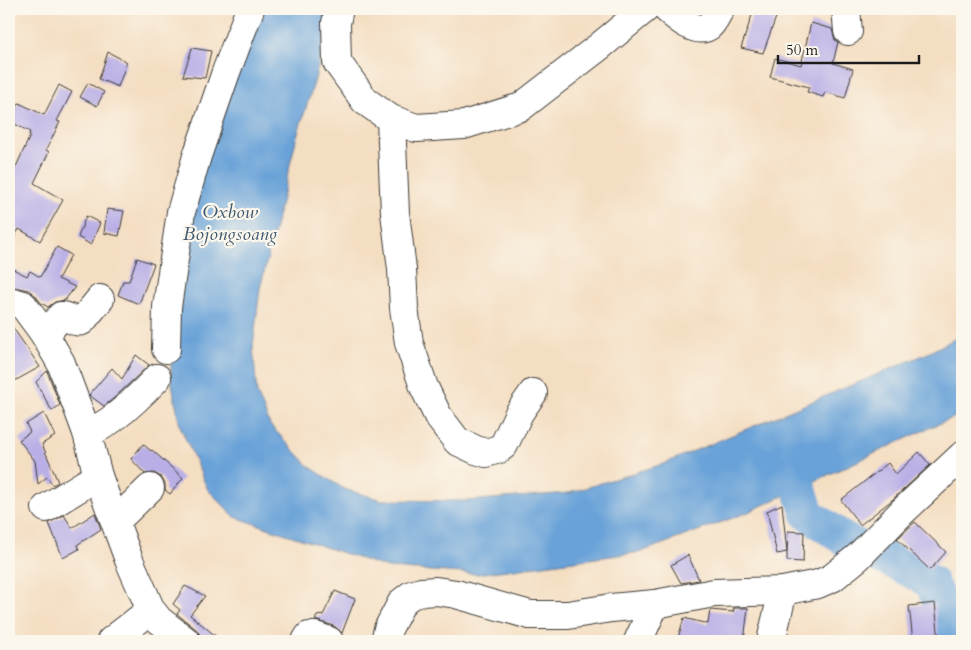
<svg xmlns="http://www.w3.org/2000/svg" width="971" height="650" font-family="Cardo,serif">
	<rect width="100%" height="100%" fill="#fbf7ec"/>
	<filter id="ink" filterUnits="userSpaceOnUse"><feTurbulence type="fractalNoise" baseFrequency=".02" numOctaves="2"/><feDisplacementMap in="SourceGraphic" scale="10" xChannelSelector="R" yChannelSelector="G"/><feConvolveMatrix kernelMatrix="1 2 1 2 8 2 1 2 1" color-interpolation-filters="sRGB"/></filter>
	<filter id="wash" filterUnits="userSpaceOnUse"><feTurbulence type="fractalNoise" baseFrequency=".0096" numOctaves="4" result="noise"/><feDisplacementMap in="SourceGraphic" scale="20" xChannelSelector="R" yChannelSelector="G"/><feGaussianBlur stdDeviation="1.12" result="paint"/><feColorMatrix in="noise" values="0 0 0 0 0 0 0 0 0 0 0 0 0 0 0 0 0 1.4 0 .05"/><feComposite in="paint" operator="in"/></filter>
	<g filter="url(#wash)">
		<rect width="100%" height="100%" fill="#f4dec2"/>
		<!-- water -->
		<polygon fill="#69a2d8" stroke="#425f7a" points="257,9 332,9 314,83 297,136 260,289 253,346 257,393 270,425 310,467 344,489 382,500 466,501 569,493 663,464 926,354 962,335 962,414 929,428 746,513 641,552 477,574 388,568 235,517 208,490 180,426 171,378 171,331 187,212"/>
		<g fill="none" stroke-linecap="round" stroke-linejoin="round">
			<!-- river -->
			<polyline stroke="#69a2d8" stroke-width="34" points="788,454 808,514 847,541 901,566 931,582 941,605 942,641"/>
		</g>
		<g id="blocks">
			<!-- building -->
			<g fill="#b9afe6">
				<polygon points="754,9 779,9 763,53 741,48"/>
				<polygon points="811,23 832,29 835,40 838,42 833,63 853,69 845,98 825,92 823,97 807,92 809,87 770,77 775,58 801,65"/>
				<polygon points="192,48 211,51 205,78 183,76"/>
				<polygon points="108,52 127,62 118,87 99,79"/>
				<polygon points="88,83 104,92 97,106 80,97"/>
				<polygon points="59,85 72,92 57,121 60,122 46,150 49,152 34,183 63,200 40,241 19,229 9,247 9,166 15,169 30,136 29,135 30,132 9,121 19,103 44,115"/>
				<polygon points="107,209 124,211 119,236 104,233"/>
				<polygon points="86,216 100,223 91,245 78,237"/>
				<polygon points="57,247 71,255 58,279 75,287 65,300 55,302 48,307 41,303 35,295 28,290 9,286 9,267 27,276 30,271 40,277"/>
				<polygon points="137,258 154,264 139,304 118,295 123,281 129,281"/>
				<polygon points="9,322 40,367 9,384"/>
				<polygon points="136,355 149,365 114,398 104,406 89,395 112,368 122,379"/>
				<polygon points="47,371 60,405 52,411 36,382"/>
				<polygon points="44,413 55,436 42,444 58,482 53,485 47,477 38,484 35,461 19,440 30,432 26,424"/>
				<polygon points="143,444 151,451 152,450 183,478 170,494 165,490 165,484 161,477 154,473 145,474 131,459"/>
				<polygon points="919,452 930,465 892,500 860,525 841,500 888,463 896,474"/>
				<polygon points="782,504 787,552 788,531 804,532 803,562 787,561 787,552 777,554 767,511"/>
				<polygon points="95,513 101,529 77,545 79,549 63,558 49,523 64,515 72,528"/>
				<polygon points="915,522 946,552 930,570 897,539"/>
				<polygon points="688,555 699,580 681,583 671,565"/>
				<polygon points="185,586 205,596 190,615 222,641 201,641 200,635 196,629 177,614 180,610 173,604"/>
				<polygon points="335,591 355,599 342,633 334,626 315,620 317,616 323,615"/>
				<polygon points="935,603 939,641 913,641 909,606"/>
				<polygon points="734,608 748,608 744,641 677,641 684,618 708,624 710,610 733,612"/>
			</g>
		</g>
	</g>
	<g filter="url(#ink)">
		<use href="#blocks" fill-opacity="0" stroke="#3c3935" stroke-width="1"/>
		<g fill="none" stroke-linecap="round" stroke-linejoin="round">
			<defs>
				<g id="minor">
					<polyline points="339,9 336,23 337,62 365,101 391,119 416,128 464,125 521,107 600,46 645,9"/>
					<path d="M667 9C676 17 696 35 709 26 714 22 717 14 720 9"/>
					<polyline points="846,9 848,31"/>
					<polyline points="391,119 395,213 402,269 404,308 409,343 424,387 438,416 457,441 476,450 486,453 499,449 504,445 519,413 533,393"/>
					<polyline points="13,302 23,305 45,335 61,363 87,433 98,476 129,560 151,610 159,620 186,641"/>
					<path d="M45 335 61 316C70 315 73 324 82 321L100 299"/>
					<polyline points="166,349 167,307 181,212 197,156 226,72 250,9"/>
					<path d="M87 433C111 425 139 397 157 378"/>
					<polyline points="46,508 98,476"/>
					<polyline points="116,521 150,488"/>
					<polyline points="111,641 151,610"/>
					<polyline points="306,641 309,636 315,636 329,641"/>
					<polyline points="385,641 388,629 402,602 411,595 421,592 436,591 456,594 530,615 568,615 611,608 655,604 714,593 783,591 818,584 832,578 858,557 903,511 962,456"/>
					<polyline points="638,641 655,604"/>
					<polyline points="771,641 783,591"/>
				</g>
			</defs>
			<!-- minor casing -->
			<use href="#minor" stroke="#3c3935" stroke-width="30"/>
			<!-- minor -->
			<use href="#minor" stroke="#fff" stroke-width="28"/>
		</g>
	</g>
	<g text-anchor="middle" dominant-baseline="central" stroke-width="4.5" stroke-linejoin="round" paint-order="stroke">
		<!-- water labels -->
		<g font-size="19" font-style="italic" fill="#3f5871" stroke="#fbf7ec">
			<text x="230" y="212">Oxbow<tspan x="230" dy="22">Bojongsoang</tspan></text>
		</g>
	</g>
	<!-- margin -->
	<rect width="971" height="650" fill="none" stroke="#fbf7ec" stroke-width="30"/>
	<!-- scale -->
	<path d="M778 55v8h141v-8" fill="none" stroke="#1c1c1c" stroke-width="2.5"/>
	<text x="786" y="55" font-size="15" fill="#1c1c1c" stroke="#fbf7ec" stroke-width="4" paint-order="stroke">50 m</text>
</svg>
